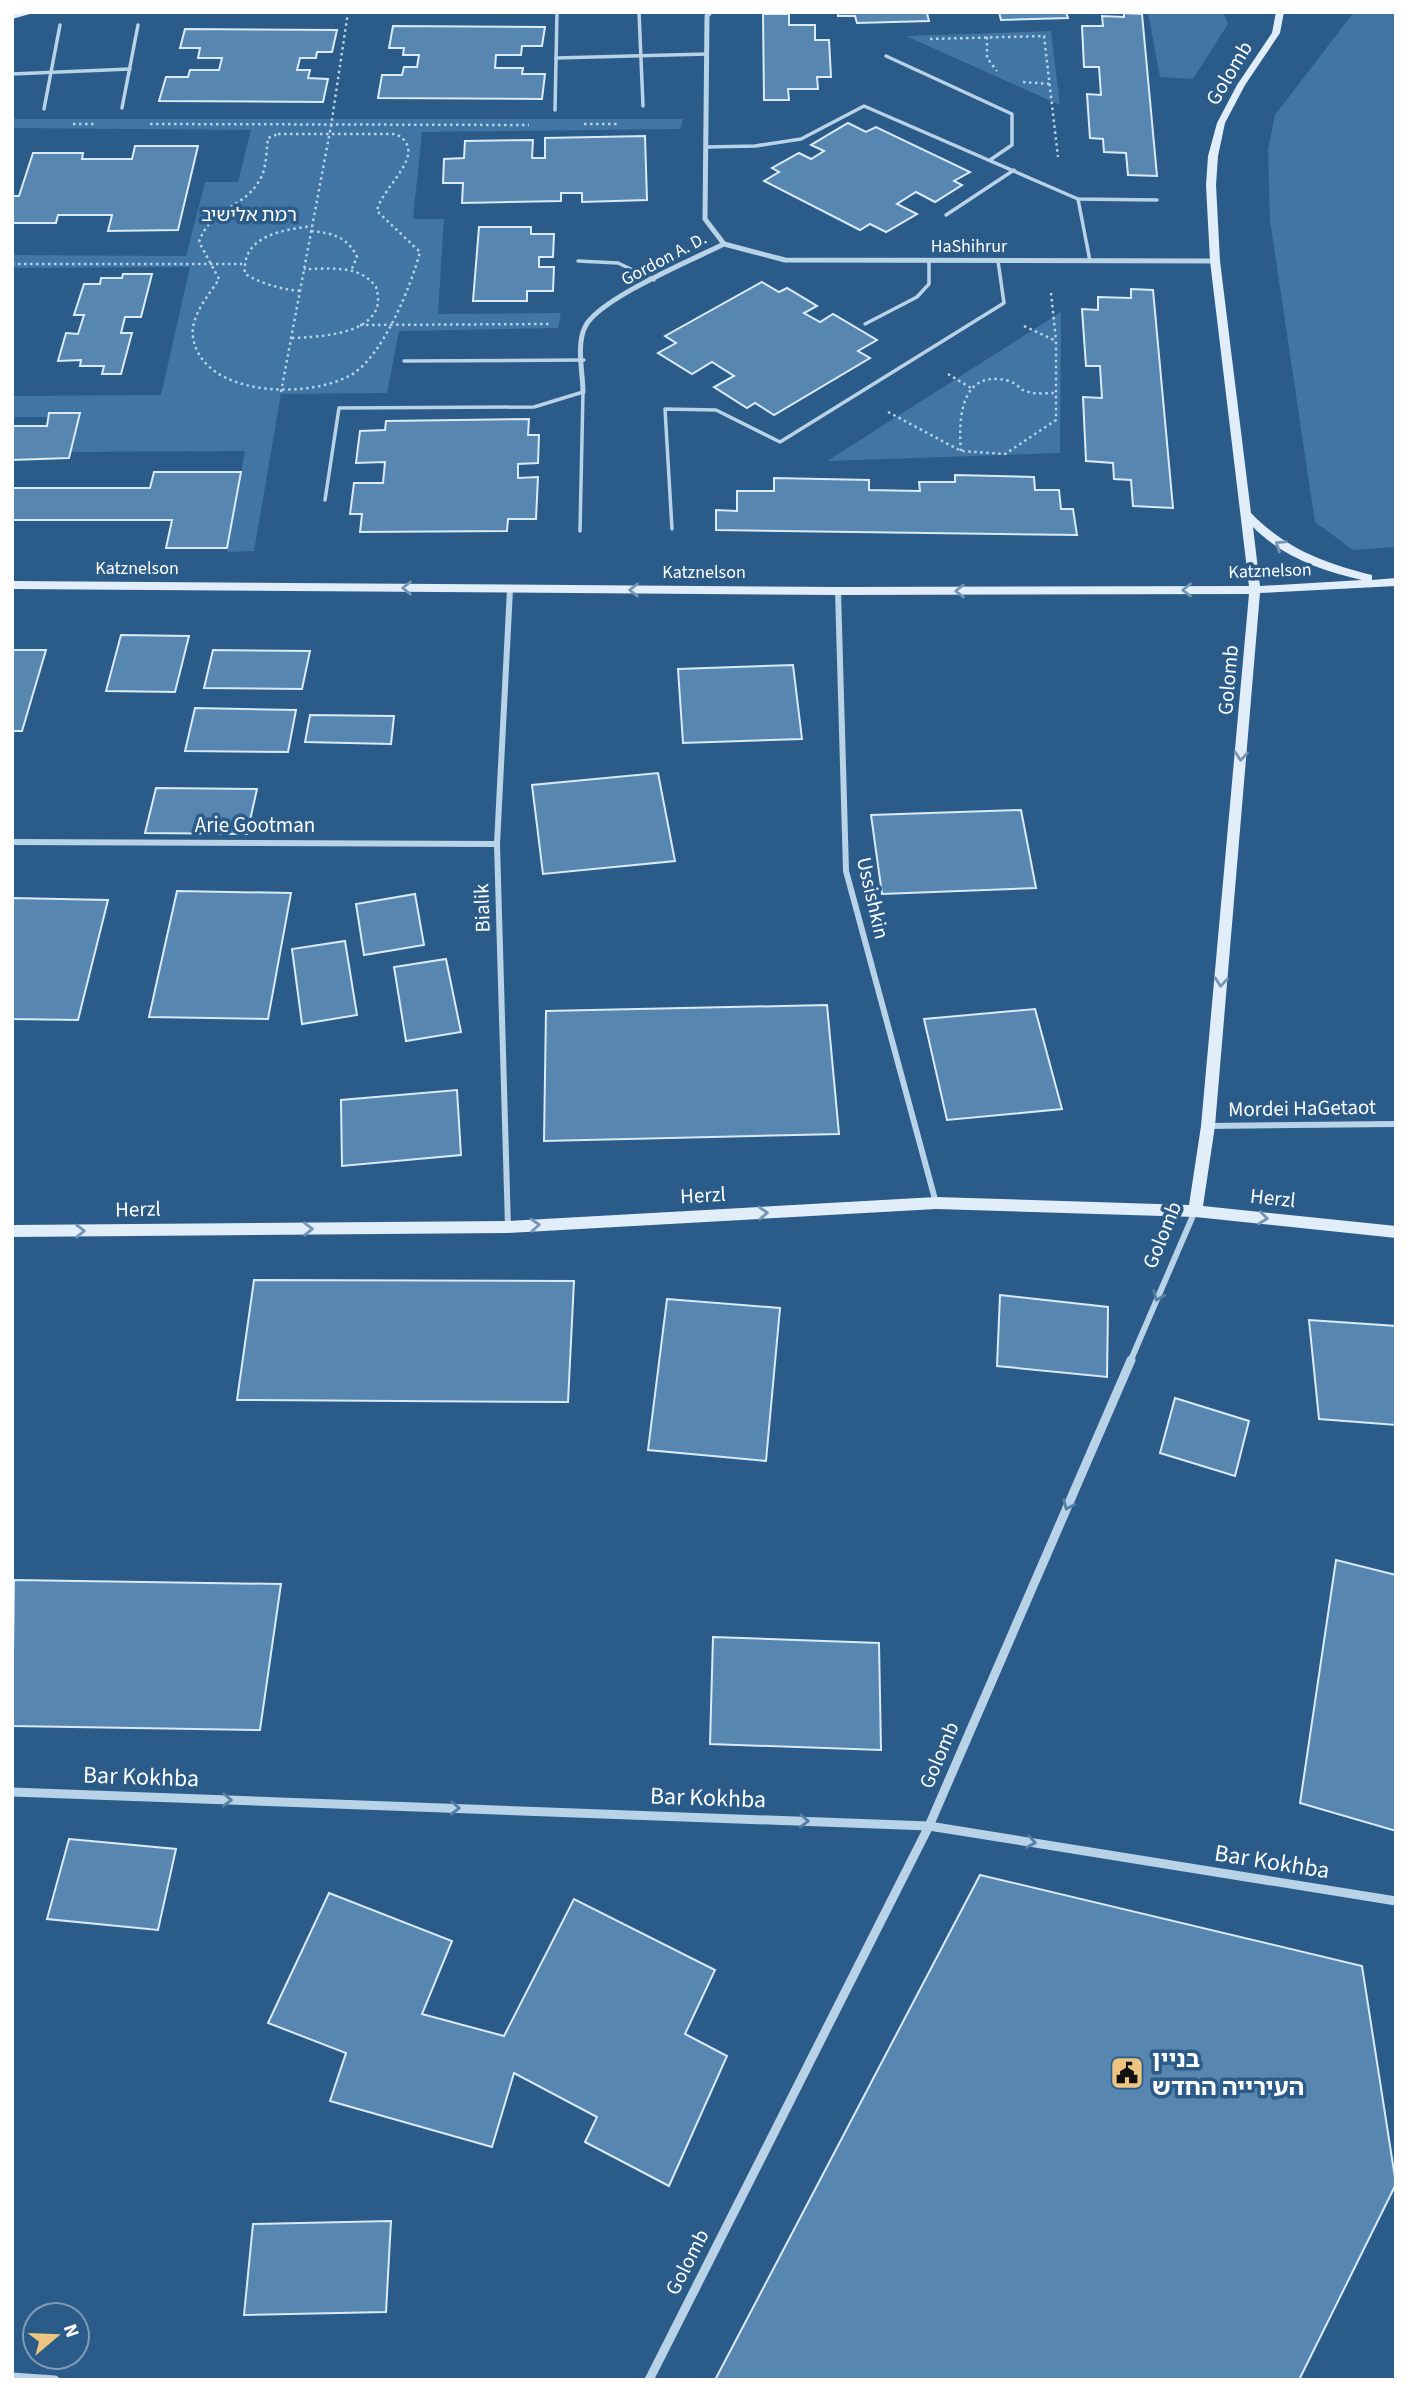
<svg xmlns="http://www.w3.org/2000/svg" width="1408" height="2392" font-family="'Source Sans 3','Noto Sans Hebrew',sans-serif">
	<rect width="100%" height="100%" fill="#2b5b88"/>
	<!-- green -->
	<g fill="#4075a4">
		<polygon points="1148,12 1223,12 1228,24 1193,79 1160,77"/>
		<polygon points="1354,12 1396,12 1396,547 1353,550 1315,522 1270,221 1268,149 1275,115"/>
		<polygon points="1051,31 1060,105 906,36"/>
		<polygon points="12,119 683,119 680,129 422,132 413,219 444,219 438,314 561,313 558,328 399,331 387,393 281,394 254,551 227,552 245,451 68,452 78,417 12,417 12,396 161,395 190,267 12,268 12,255 186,256 205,182 238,182 251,130 12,128"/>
		<polygon points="1061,312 1060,453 827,461"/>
	</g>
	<!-- building -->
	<g fill="#5787b1" stroke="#dbeaf7" stroke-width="2">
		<polygon points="838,12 964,12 927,13 929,21 857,23 855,16 838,16"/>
		<polygon points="999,12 1066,12 1068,18 1001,20"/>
		<polygon points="1124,13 1142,14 1157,176 1128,175 1126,153 1104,152 1103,139 1090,138 1087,94 1101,95 1099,67 1084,67 1082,26 1103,26 1102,16 1124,17"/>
		<polygon points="763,14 789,14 789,25 815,25 815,40 829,40 831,77 817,77 818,89 788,89 789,100 764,100"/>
		<polygon points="393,26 545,27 542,46 522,46 521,55 496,55 495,68 523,68 522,74 545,74 542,99 378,98 382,75 402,75 404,67 417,67 419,55 403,55 404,48 389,48"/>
		<polygon points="185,29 337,30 332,52 317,52 316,58 300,58 297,70 310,70 308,78 328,79 323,102 159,101 166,77 188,77 190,70 219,70 222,58 198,58 200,48 180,48"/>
		<polygon points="848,123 866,132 876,127 970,172 954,181 962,185 935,202 916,192 897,204 917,214 886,232 870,224 860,230 764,181 779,172 772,168 799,153 811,159 824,151 811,145"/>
		<polygon points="645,136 647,200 582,202 582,193 561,193 561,201 462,203 463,183 443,183 444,159 464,158 465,141 533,140 532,158 545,158 545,138"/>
		<polygon points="135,146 198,146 178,230 108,231 112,215 58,215 56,223 12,223 12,196 19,196 33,153 83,153 82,159 132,159"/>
		<polygon points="479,227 531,227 531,234 554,234 553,257 539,257 539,267 554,267 553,291 527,291 527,301 473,301"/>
		<polygon points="123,274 152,274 141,317 125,317 121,333 132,333 121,374 102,374 104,366 80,366 81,360 58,361 66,333 78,334 84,315 74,315 84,284 100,284 101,278 122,278"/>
		<polygon points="762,282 779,292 787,288 817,306 804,313 820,322 833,314 877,340 858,351 870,358 774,415 755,403 747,408 714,387 734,376 712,362 692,374 658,353 676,343 665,336"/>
		<polygon points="1131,289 1153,290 1173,508 1133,506 1131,480 1114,479 1113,463 1086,461 1083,397 1102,398 1100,366 1086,366 1082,309 1098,310 1098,297 1131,298"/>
		<polygon points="49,413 80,413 69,458 12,460 12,426 47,426"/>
		<polygon points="529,419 528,435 539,435 538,463 518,464 518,478 538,477 536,519 508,519 507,531 360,532 362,514 350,514 354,483 383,483 385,462 356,463 360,431 385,430 386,421"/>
		<polygon points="154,472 241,472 227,548 166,548 172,520 12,520 12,488 150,488"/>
		<polygon points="955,475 1034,477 1035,490 1059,490 1061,509 1073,509 1077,535 716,530 716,510 737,511 737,491 774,491 774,478 869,480 869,490 920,491 919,482 955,482"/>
		<polygon points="121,635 189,636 175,692 106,691"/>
		<polygon points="12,650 46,650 22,731 12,731"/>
		<polygon points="213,650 310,651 302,689 204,688"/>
		<polygon points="793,665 802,739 683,743 678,669"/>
		<polygon points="195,708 296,710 288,752 185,751"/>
		<polygon points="310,715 394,716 391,744 305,742"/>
		<polygon points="658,773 675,861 543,874 532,785"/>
		<polygon points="156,788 257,789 247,834 145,833"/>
		<polygon points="1021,810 1036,888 882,894 871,815"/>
		<polygon points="177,891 291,893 268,1019 149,1017"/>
		<polygon points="415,894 424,945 364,955 356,904"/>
		<polygon points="12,898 108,900 78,1020 12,1019"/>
		<polygon points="345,941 357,1015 302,1024 292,949"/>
		<polygon points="446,959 461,1032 406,1041 394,967"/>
		<polygon points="827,1005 839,1134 544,1141 546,1011"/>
		<polygon points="1035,1009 1062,1109 947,1120 924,1019"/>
		<polygon points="457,1090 461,1155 342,1166 341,1100"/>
		<polygon points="254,1280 574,1281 568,1402 237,1400"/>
		<polygon points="1000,1295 1108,1307 1107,1377 997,1366"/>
		<polygon points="667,1299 780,1308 766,1461 648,1450"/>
		<polygon points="1309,1320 1396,1326 1396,1425 1319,1419"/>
		<polygon points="1175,1398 1249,1421 1235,1476 1160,1453"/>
		<polygon points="1336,1560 1396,1575 1396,1831 1300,1803"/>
		<polygon points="14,1580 281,1584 260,1730 12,1726"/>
		<polygon points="713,1637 879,1643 881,1750 710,1744"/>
		<polygon points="69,1839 176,1849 158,1930 47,1919"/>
		<polygon points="980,1875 1362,1966 1396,2184 1299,2380 715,2380"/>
		<polygon points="329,1893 452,1941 422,2014 504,2036 574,1899 715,1970 685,2034 727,2056 669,2186 585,2142 597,2117 514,2073 492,2147 330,2101 346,2053 268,2023"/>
		<polygon points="391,2221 386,2312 244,2315 253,2224"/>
	</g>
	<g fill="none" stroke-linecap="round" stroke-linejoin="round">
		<!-- path -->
		<g stroke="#b8d2e8" stroke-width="2.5" stroke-dasharray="2.5 3.5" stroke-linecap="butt">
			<polyline points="987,37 987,58 997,71"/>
			<polyline points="930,39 1044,36 1058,157"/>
			<polyline points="1023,82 1050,84"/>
			<polyline points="73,124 95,124"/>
			<polyline points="150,124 529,125"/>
			<polyline points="584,124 617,124"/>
			<path d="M278 134H396C431 153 381 187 377 211L420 252C411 286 384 353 354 373 313 400 202 398 193 337 190 316 209 295 219 279L199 242C211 207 243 209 259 181 267 169 266 152 268 138Z"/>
			<path d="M311 231C332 233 348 237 357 257L351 271"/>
			<polyline points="12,264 242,264"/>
			<path d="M300 291C280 289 263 284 245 274 241 236 282 230 312 226"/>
			<polyline points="1051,293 1056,340"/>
			<polyline points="360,325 552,324"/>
			<path d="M292 338C321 337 391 334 376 287 360 264 329 269 304 269"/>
			<polyline points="948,374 971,388"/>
			<polyline points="281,392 331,126 348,12"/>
			<polyline points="888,412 961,451 1005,454 1056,420 1056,341 1024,326"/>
			<path d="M961 451C958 418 961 368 1009 381 1015 383 1019 387 1023 390 1033 395 1046 393 1056 393"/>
		</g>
		<!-- lane -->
		<g stroke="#b8d2e8" stroke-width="3.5">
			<polyline points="639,12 643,106"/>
			<polyline points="886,56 1012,114 1012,145 990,160"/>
			<polyline points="556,58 707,54"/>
			<polyline points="12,74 130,69"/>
			<polyline points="122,108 138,25"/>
			<polyline points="44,109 60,25"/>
			<polyline points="555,110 557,12"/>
			<polyline points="706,147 755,146 801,139 864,106 1078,199 1157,200"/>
			<polyline points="1078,199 1090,261"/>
			<polyline points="946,215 1014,170"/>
			<polyline points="578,261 618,263 654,280"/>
			<polyline points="865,324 917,297 929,284 929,260"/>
			<polyline points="404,361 584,360"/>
			<polyline points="325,500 339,408 534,407 583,392 580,531"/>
			<polyline points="672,529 665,409 716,410 780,442 1004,303 998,261"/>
		</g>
		<!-- street-far2 -->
		<g stroke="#b8d2e8" stroke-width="5">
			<polyline points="724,244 785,260 1215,261"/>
			<path d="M583 392C583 373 576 345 585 327 598 299 694 259 724 244L705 219 707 16 710 12"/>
		</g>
		<!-- street-far1 -->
		<g stroke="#b8d2e8" stroke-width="6">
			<polyline points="838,591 846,871 936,1203"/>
			<polyline points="12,842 497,844"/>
			<polyline points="1208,1126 1396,1124"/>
			<polyline points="508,1227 497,844 510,589"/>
			<polyline points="1130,1362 1195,1211"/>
		</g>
		<!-- street -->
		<g stroke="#b8d2e8" stroke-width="9">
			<polyline points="12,1792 929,1826 1396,1901"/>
			<polyline points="12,2377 55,2380"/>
			<polyline points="649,2380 929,1826 1131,1360"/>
		</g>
		<!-- secondary -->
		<g fill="#e1edf8" fill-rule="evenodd">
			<polygon points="21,12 37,12 12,19 12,14"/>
			<path d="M1276 12H1284L1280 33 1245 85 1225 123 1218 156 1216 185 1220 261 1251 513C1286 549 1324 563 1372 575V580L1396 578V586L1260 593 1215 1126 1203 1206 1396 1226V1238L1195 1217 936 1209 508 1233 12 1237V1225L508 1221 936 1197 1189 1205 1201 1126 1249 594 838 595 12 589V581L838 587 1249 586 1210 261 1206 185 1208 156 1217 123 1237 85 1272 33ZM1253 527C1283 557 1322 571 1362 580L1260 586Z"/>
		</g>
	</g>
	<!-- one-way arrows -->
	<defs><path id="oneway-chevron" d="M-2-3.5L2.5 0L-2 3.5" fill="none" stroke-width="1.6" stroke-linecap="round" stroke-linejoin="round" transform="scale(1.75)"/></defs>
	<g stroke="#7495b5">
		<use href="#oneway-chevron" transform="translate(1280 545) rotate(-146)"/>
		<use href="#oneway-chevron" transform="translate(407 588) rotate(-180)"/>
		<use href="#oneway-chevron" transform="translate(634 590) rotate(-180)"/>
		<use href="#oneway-chevron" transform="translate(1187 590) rotate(180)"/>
		<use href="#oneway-chevron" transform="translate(960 591) rotate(180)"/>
		<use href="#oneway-chevron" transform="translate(1241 756) rotate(95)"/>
		<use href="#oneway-chevron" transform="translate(1221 982) rotate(95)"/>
		<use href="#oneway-chevron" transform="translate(763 1213) rotate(-3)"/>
		<use href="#oneway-chevron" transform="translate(1263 1218) rotate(6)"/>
		<use href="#oneway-chevron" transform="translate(535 1225) rotate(-3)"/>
		<use href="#oneway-chevron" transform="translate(308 1229) rotate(-1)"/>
		<use href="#oneway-chevron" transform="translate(80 1231) rotate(-1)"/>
	</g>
	<g stroke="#557fa5">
		<use href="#oneway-chevron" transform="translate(1158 1296) rotate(113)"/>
		<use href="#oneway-chevron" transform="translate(1068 1505) rotate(113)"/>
		<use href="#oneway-chevron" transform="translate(227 1800) rotate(2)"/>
		<use href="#oneway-chevron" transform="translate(455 1808) rotate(2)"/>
		<use href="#oneway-chevron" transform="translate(804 1821) rotate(2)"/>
		<use href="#oneway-chevron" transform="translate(1031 1842) rotate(9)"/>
	</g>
	<!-- icons -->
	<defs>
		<symbol id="civic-square" viewBox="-11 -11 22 22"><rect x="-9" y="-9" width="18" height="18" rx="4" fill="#eec580" stroke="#2b5b88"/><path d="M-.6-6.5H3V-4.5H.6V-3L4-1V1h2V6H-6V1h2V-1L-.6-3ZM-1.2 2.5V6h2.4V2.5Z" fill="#111"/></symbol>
	</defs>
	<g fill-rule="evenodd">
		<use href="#civic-square" x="1108" y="2054" width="38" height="38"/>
	</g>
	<g text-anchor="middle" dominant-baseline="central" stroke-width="7" stroke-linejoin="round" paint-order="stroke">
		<!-- far-street labels -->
		<g font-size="18" fill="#fff" stroke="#2b5b88">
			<text x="969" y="246">HaShihrur</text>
			<text transform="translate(664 259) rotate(-28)">Gordon A. D.</text>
			<text x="137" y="568">Katznelson</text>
			<text transform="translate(1270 571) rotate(-2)">Katznelson</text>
			<text x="704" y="572">Katznelson</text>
		</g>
		<!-- far-neighbourhood labels -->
		<g font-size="19" fill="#fff" stroke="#2b5b88">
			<text x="249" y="215">רמת אלישיב</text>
		</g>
		<!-- street labels -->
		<g font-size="21" fill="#fff" stroke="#2b5b88">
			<text transform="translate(1229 73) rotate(-59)">Golomb</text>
			<text transform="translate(1228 680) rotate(-85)">Golomb</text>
			<text x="255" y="825">Arie Gootman</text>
			<text transform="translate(873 898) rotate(77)">Ussishkin</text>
			<text transform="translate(482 908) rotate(-92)">Bialik</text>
			<text transform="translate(1302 1108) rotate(-1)">Mordei HaGetaot</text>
			<text transform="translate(703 1195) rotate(-3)">Herzl</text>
			<text transform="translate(1273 1198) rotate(6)">Herzl</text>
			<text transform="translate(138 1209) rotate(-1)">Herzl</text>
			<text transform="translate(1162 1235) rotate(-68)">Golomb</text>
			<text transform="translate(939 1755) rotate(-67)">Golomb</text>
			<text transform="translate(687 2262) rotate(-63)">Golomb</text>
		</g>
		<!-- near-street labels -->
		<g font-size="24" fill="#fff" stroke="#2b5b88">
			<text transform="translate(141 1777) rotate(2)">Bar Kokhba</text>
			<text transform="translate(708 1798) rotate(2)">Bar Kokhba</text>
			<text transform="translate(1272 1862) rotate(9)">Bar Kokhba</text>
		</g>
		<!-- near-poi labels -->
		<g font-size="24" font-weight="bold" fill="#fff" stroke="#2b5b88" text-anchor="start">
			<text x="1152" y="2059">בניין<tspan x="1152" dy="28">העירייה החדש</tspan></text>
		</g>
	</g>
	<!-- border -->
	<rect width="1408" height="2392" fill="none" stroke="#ffffff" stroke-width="28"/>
	<!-- north arrow -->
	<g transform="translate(56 2336) rotate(71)"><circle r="33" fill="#2b5b88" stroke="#809db8" stroke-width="2"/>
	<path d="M0-5L12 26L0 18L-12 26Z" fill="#eec580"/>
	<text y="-10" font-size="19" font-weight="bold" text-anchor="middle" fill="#ffffff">N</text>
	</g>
</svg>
